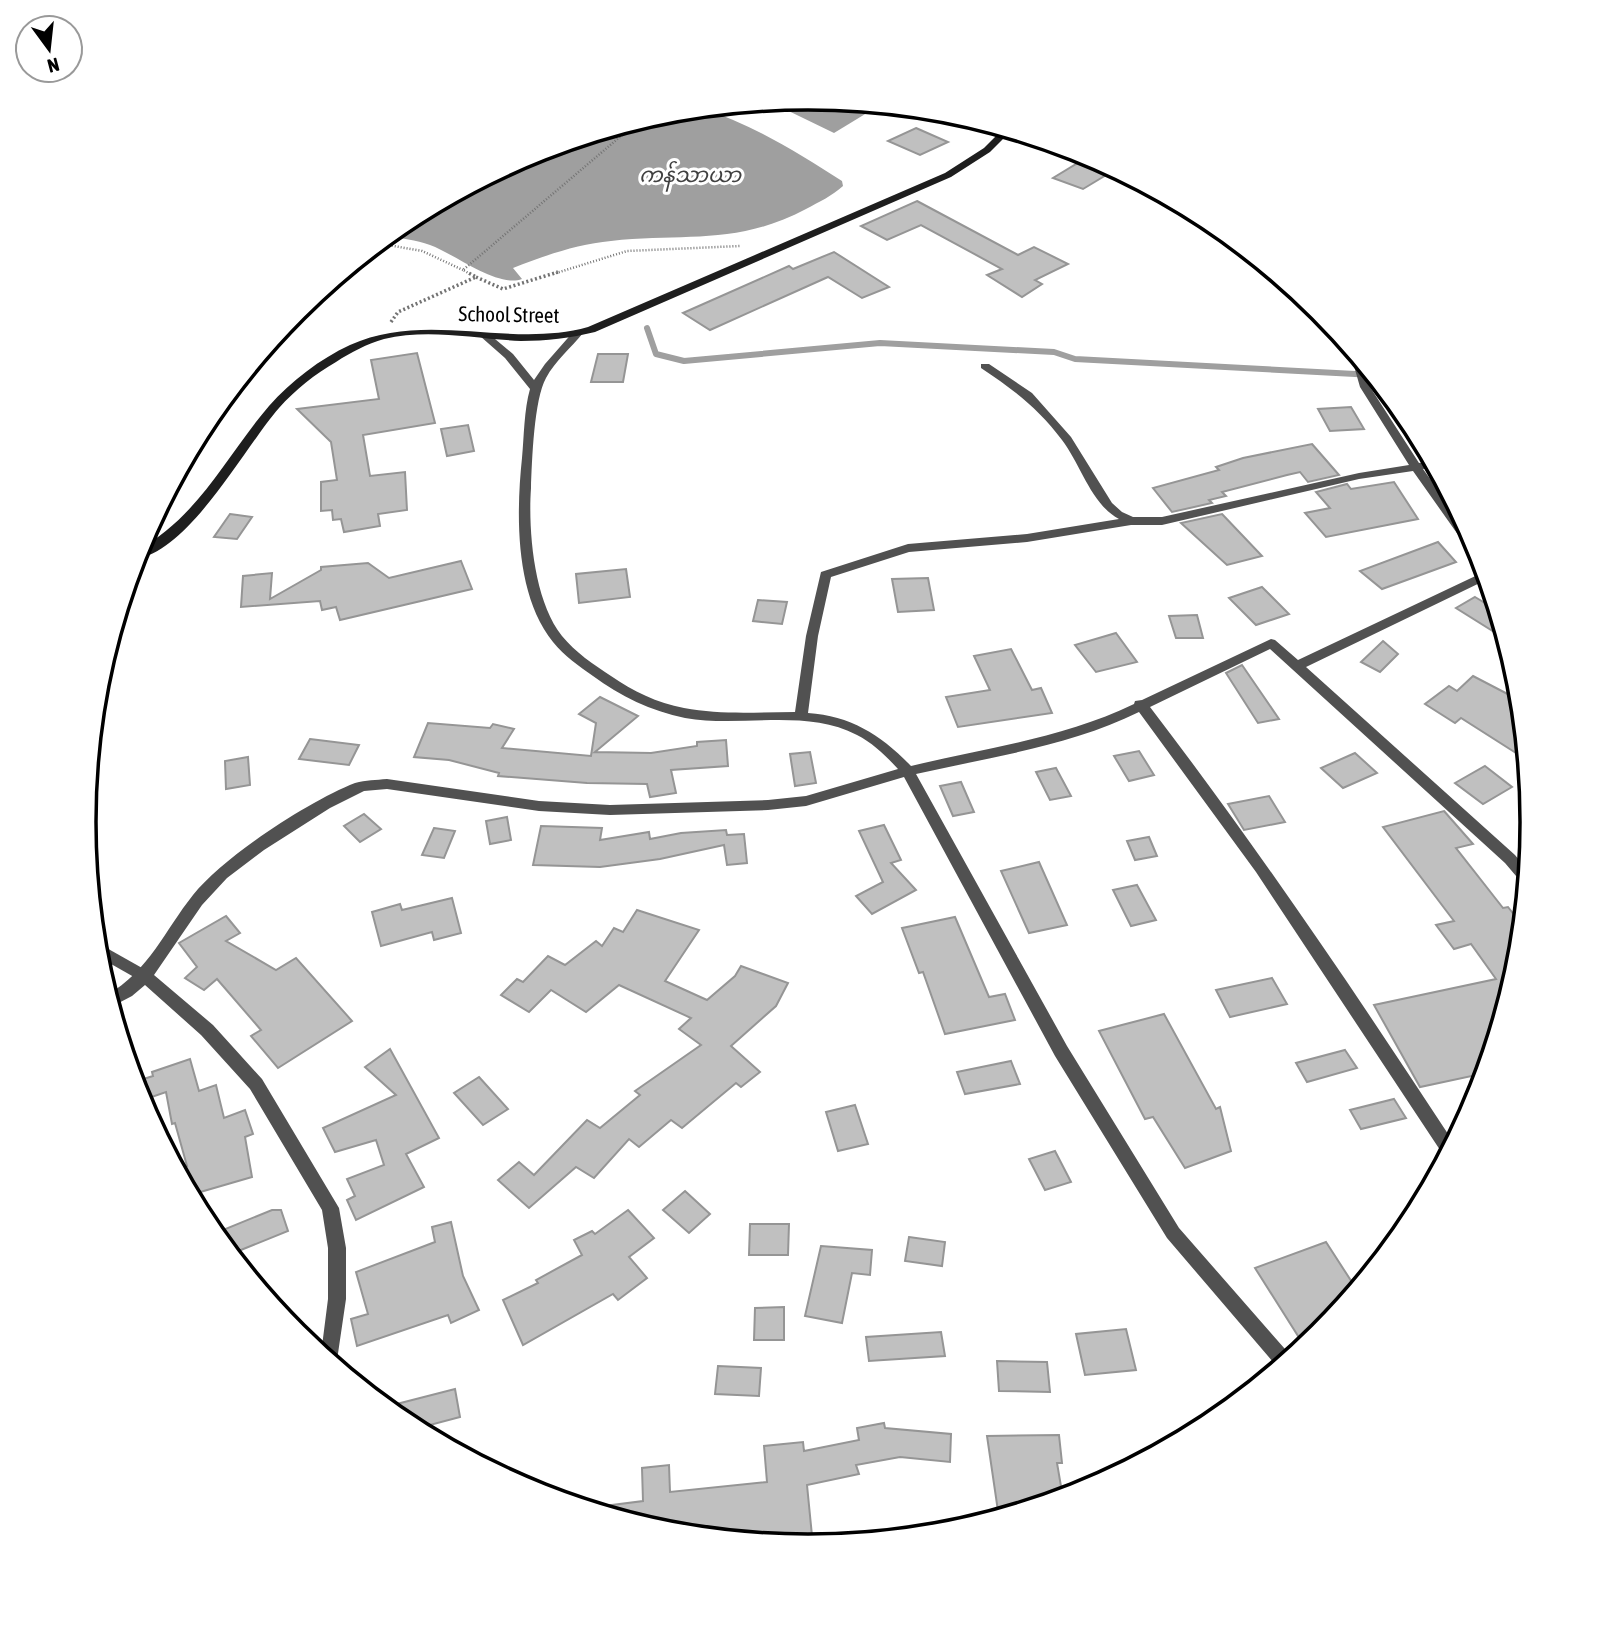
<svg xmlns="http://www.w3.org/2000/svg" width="1617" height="1644" font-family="'Asap Condensed','Noto Sans Myanmar',sans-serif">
	<rect width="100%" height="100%" fill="#fff"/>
	<!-- water -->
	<g fill="#9f9f9f">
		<polygon points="809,98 880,105 834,133 768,101"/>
		<path d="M701 108C752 124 797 152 842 181L843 186C832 196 819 202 806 209 736 246 685 233 611 241 577 244 544 256 513 268L522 279C497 288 455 254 430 245 416 240 401 238 386 236L406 219 532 153 668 111Z"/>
	</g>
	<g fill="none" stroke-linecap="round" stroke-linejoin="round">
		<!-- stream -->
		<polyline stroke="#9f9f9f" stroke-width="6" points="647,328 656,354 684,361 880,343 1054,352 1075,359 1374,375"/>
	</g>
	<!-- building -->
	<g fill="#c0c0c0" stroke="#959595" stroke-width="2">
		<polygon points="916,128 948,142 920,155 888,141"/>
		<polygon points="1091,155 1116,169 1083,189 1053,178"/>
		<polygon points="917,201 1018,255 1034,247 1068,264 1035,280 1042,284 1022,297 987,275 1002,269 921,225 887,240 861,226"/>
		<polygon points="834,252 889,287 862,298 828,277 710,330 683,313 789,266 793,269"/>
		<polygon points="417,353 435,423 363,435 370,476 405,472 407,510 378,514 380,526 344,532 341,519 333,520 332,510 321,511 321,482 337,480 331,442 297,409 379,399 371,360"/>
		<polygon points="598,354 628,354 623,382 591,382"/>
		<polygon points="1351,407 1364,429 1330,431 1318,409"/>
		<polygon points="468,425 474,451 447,456 441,429"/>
		<polygon points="1312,444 1339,475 1308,482 1300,472 1287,475 1222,492 1226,496 1209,500 1212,503 1172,512 1153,488 1219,470 1216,467 1243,458"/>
		<polygon points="1394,482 1418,519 1326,537 1305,513 1330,508 1316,492 1347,484 1351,489"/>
		<polygon points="230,514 252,517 237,539 214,537"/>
		<polygon points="1222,514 1262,556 1227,565 1181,523"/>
		<polygon points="1438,542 1456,562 1382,589 1360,571"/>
		<polygon points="461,561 472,589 340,620 336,607 322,610 320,601 241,607 243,576 272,573 270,599 321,570 321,567 368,563 389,578"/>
		<polygon points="626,569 630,597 579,603 576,574"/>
		<polygon points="928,578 934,610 898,612 892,579"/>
		<polygon points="1262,587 1289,614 1256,625 1229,598"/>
		<polygon points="1475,597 1498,611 1507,640 1456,608"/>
		<polygon points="758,600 787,602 782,624 753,621"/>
		<polygon points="1197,615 1203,638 1176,638 1169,616"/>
		<polygon points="1116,633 1137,662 1096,672 1075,645"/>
		<polygon points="1383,641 1398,654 1380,672 1361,662"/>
		<polygon points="1011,649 1032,690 1041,688 1052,713 958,727 946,697 990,690 974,656"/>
		<polygon points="1242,665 1279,719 1258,723 1226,673"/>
		<polygon points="1473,676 1521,701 1527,760 1461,718 1455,723 1425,704 1449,686 1457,691"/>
		<polygon points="600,697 638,716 595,752 651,753 697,746 697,742 726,740 728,766 671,770 676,793 650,797 647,784 587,783 498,776 499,773 449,760 414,757 428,723 490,728 493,724 514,729 502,748 591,756 596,723 579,714"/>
		<polygon points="310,739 359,745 349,765 299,759"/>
		<polygon points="1139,751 1154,775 1129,781 1114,756"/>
		<polygon points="810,752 816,783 795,786 790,754"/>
		<polygon points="1355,753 1377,773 1343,788 1321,768"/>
		<polygon points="248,757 250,785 226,789 225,761"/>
		<polygon points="1485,766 1512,787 1483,804 1455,783"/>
		<polygon points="1056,768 1071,796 1050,800 1036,772"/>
		<polygon points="961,782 974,812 953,816 940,786"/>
		<polygon points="1269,796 1285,822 1244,830 1228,804"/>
		<polygon points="1444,811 1473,844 1456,848 1503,908 1508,907 1523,926 1519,964 1486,1073 1420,1087 1374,1005 1496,979 1471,944 1454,949 1436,925 1454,921 1383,827"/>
		<polygon points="364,814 381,829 360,842 344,826"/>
		<polygon points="507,817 511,840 490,844 486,821"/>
		<polygon points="884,825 901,860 891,863 916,890 872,914 856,896 883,882 859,831"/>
		<polygon points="541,826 602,828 600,840 649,832 650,839 681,833 726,830 727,835 744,834 747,863 727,865 724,845 660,859 600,867 533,865"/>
		<polygon points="434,828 455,831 444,858 422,855"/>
		<polygon points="1149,837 1157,856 1135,860 1127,841"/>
		<polygon points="1039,862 1067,925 1029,933 1001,871"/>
		<polygon points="1137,885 1156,920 1131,926 1113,890"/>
		<polygon points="452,898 461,933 434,940 432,932 381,946 372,912 400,904 402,910"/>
		<polygon points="637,910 699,930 665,981 707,1000 735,976 741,966 788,983 776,1006 731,1046 760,1072 741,1087 736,1083 682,1128 671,1120 639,1147 629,1139 594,1178 576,1167 529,1208 498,1180 519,1162 534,1175 587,1120 600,1128 640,1095 635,1091 701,1045 679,1029 691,1018 619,985 586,1012 551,990 529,1012 501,995 517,979 523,982 548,956 565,965 596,941 602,946 614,928 623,932"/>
		<polygon points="226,916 240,933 226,941 276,970 296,958 352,1021 278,1068 251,1036 261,1030 217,979 204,990 185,978 197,967 179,943"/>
		<polygon points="955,917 989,997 1005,994 1015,1020 945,1034 923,972 919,973 902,928"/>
		<polygon points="1272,978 1287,1004 1230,1017 1216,990"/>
		<polygon points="1164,1014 1216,1109 1220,1107 1231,1151 1185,1168 1153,1117 1145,1119 1099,1031"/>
		<polygon points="390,1049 439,1138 406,1154 424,1187 356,1220 347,1200 355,1196 347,1179 384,1165 376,1140 335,1152 323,1128 396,1095 365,1067"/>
		<polygon points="1345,1050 1357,1068 1307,1082 1296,1063"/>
		<polygon points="190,1059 199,1091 216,1085 224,1118 245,1110 253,1134 245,1137 252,1177 190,1195 185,1184 182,1167 187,1166 175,1123 172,1124 166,1092 140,1101 134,1082 153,1076 152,1072"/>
		<polygon points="1011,1061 1020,1084 965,1094 957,1072"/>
		<polygon points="479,1077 508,1109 483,1125 454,1093"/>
		<polygon points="1394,1099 1406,1118 1361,1129 1350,1110"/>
		<polygon points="855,1105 868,1144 838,1151 826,1112"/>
		<polygon points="1055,1151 1071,1182 1045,1190 1029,1159"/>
		<polygon points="685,1191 710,1214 689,1233 663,1210"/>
		<polygon points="272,1210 281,1210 288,1231 231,1254 222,1244 218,1232"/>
		<polygon points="628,1210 654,1238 629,1257 647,1278 618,1300 613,1294 523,1345 503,1300 538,1283 536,1280 582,1255 574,1240 592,1231 595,1234"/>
		<polygon points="451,1222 463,1276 479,1310 451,1323 448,1315 357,1346 351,1319 368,1314 356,1272 435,1242 432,1227"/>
		<polygon points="750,1224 789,1224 788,1255 749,1255"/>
		<polygon points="909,1237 945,1242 942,1266 905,1261"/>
		<polygon points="1326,1242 1357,1290 1321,1335 1305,1347 1255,1268"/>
		<polygon points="821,1246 872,1250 870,1275 852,1273 842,1323 805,1316"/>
		<polygon points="784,1307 784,1340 754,1340 755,1308"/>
		<polygon points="1126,1329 1136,1370 1085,1375 1076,1334"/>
		<polygon points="941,1332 945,1356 869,1361 866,1337"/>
		<polygon points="997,1361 1047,1362 1050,1392 999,1391"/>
		<polygon points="718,1366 761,1368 759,1396 715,1394"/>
		<polygon points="455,1389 460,1417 415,1429 385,1407"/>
		<polygon points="884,1423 885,1428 951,1434 950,1462 900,1457 856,1465 859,1474 807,1485 813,1546 667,1532 588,1508 643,1501 642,1468 669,1465 670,1492 767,1482 764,1446 803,1442 804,1451 859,1440 857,1428"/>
		<polygon points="1059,1435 1062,1463 1057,1463 1063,1498 999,1518 987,1436"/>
	</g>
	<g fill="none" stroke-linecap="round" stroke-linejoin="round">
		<!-- path-far1 -->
		<g stroke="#737373" stroke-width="2.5" stroke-dasharray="1 2" stroke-linecap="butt">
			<polyline points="377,243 422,251 463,270"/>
			<polyline points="470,274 463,270 641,119"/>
			<polyline points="553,274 627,251 740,246"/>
		</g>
		<!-- path -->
		<g stroke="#737373" stroke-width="3.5" stroke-dasharray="2 2.5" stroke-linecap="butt">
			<polyline points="476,277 503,289 558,272"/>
			<polyline points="391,322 398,312 476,277 467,272"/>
		</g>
		<!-- lane -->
		<polygon fill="#515151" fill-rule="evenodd" points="96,942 151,973 154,977 151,981 146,983 141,981 97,956"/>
		<!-- street -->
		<path fill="#515151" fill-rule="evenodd" d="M578 330 583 333C571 348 555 361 546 378 534 399 532 461 531 488 528 531 534 601 562 636 575 652 594 665 611 676 633 691 657 703 684 708 720 715 758 712 795 712L806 636 821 572 908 544 1027 534 1119 519C1091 504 1081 465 1062 440 1038 408 1014 390 981 368V364H989L1032 393 1071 437 1112 503 1122 512 1133 517H1162L1359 473 1409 465 1360 387 1350 352 1353 349 1363 361 1370 387 1419 463 1433 461 1436 467 1423 469 1478 546 1484 563H1478L1413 471 1359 479 1162 525H1131L1027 542 909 552 831 577 818 636 808 713C851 716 881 735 911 766 985 748 1064 738 1134 704L1135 701 1142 700 1271 639 1275 640 1298 660 1486 571 1488 579 1306 667 1515 855 1528 871 1527 884 1522 883 1505 863 1270 649 1150 707C1258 848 1357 995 1454 1143L1447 1157 1444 1156 1256 872 1139 712C1070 746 991 757 916 774L1067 1046 1179 1228 1292 1357 1279 1369 1167 1238 1055 1056 904 777 806 806 768 810 610 815 539 811 387 789 364 791 330 808 264 850 227 878 202 905 154 975 213 1025 262 1079 339 1208 346 1248V1299L336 1367 321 1354 328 1299V1248L322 1210 250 1089 201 1035 145 985 132 996 111 1007 107 995C149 971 165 930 193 895 224 856 309 801 355 783 366 780 376 780 387 779L539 801 610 805 768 800 806 796 898 769C886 756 873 743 857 735 805 708 741 728 685 718 651 711 620 696 593 676 579 666 564 656 553 642 515 595 516 515 522 458 524 436 524 410 530 389L505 358 480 336 489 334 513 354 534 380 545 364 574 331Z"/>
		<!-- secondary -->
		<path fill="#1e1e1e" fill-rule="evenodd" d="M1004 128 1012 130 990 152 951 177 595 332C571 338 546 341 521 341 476 339 429 328 384 339 367 344 351 352 336 362 315 374 295 390 279 408 244 448 189 552 135 559L137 550C198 518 226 456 269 406 291 381 320 359 350 345 427 310 509 349 588 327L945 173 984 148Z"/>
	</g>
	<g text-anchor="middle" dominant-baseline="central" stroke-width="6" stroke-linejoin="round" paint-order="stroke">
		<!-- far-water labels -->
		<g font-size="21" font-style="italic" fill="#404040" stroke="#fff">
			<text x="690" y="174">ကန်သာယာ</text>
		</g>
		<!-- far-street labels -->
		<g font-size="21" fill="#000" stroke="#fff">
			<text transform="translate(509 314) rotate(1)">School Street</text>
		</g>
	</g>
	<!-- crop -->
	<path d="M0 0H1617V1644H0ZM96 822a712 712 0 1 1 1424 0a712 712 0 1 1-1424 0Z" fill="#fff" fill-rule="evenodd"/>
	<path fill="none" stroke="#000" stroke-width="3.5" d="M96 822a712 712 0 1 1 1424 0a712 712 0 1 1-1424 0Z"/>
	<!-- north arrow -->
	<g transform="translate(49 49) rotate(165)"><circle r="33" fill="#ffffff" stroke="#999999" stroke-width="2"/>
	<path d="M0-5L12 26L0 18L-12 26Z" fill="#000000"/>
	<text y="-10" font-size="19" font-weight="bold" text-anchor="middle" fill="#000000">N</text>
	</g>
</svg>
